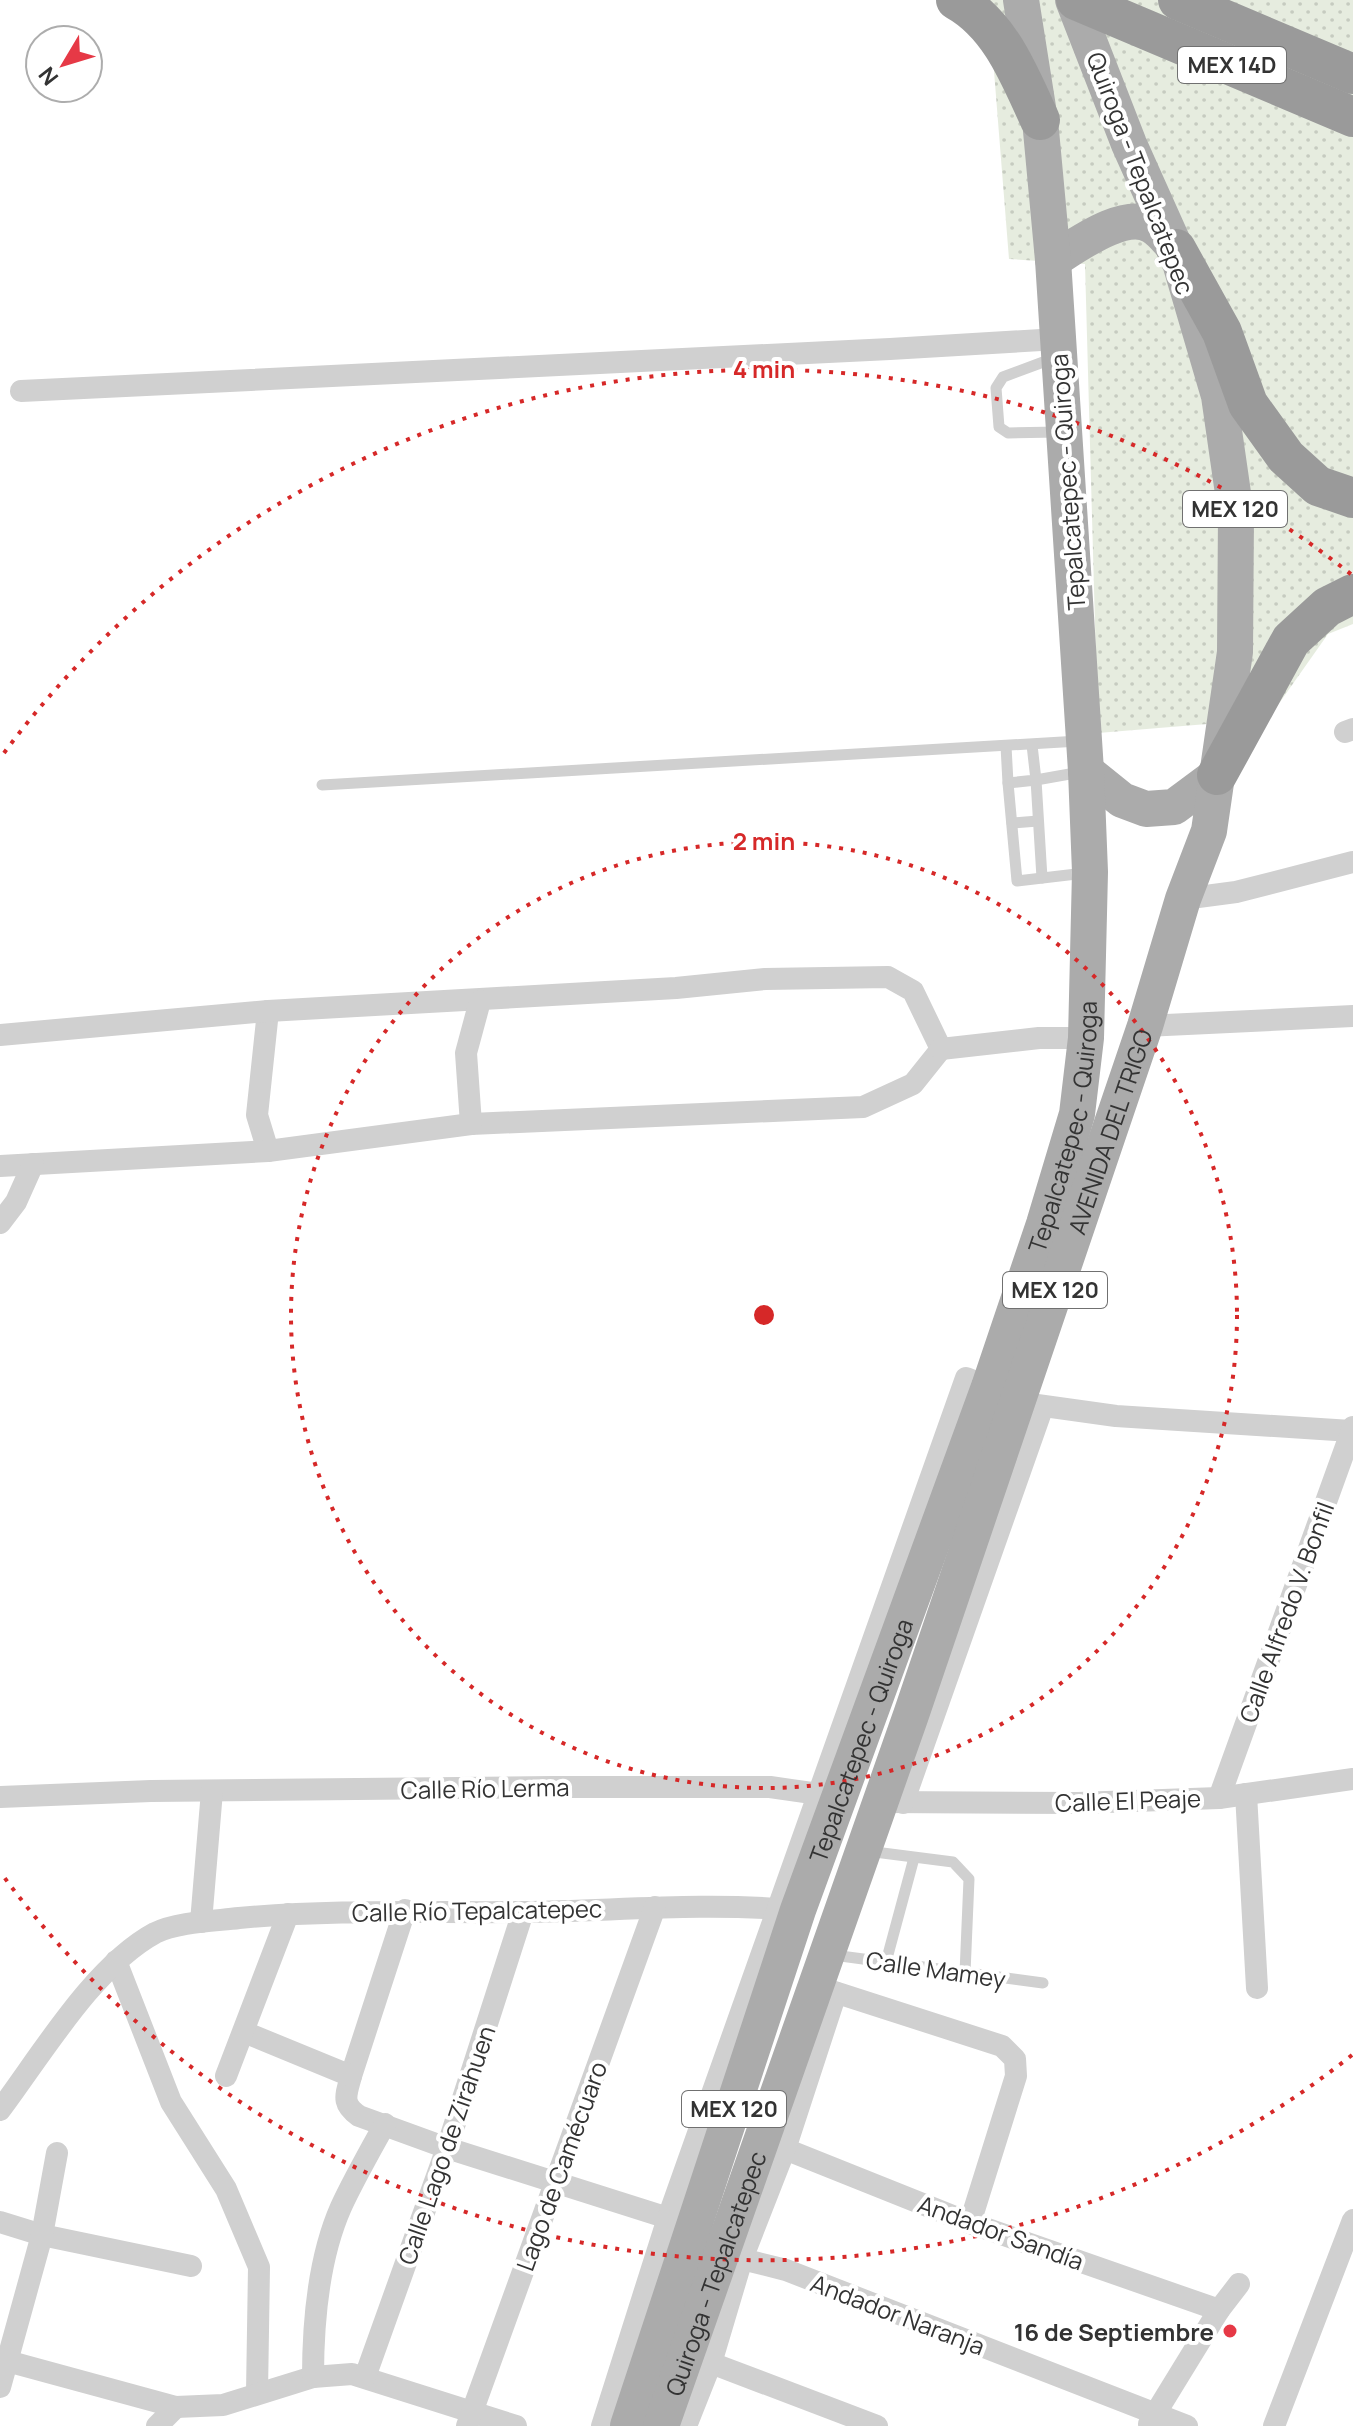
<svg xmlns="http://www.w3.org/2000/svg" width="1353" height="2426" font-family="Manrope,sans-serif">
	<defs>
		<pattern id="grass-dots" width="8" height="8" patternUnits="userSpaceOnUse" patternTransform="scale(2)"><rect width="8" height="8" fill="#e6ecdf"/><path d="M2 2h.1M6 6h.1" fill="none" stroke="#c6cbc0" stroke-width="1.8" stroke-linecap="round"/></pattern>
	</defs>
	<rect width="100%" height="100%" fill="#fff"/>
	<!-- grass -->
	<polygon fill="url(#grass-dots)" points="936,0 1353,0 1353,624 1328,634 1268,719 1098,733 1085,264 1009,259 990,21"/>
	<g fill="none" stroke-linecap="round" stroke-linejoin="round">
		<!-- lane -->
		<g stroke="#d0d0d0" stroke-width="11">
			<polyline points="1054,358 1003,377 996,388 999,427 1008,433 1058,432"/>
			<polyline points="1032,745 1036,780 1008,783 1017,881 1085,873"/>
			<polyline points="1006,746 1008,783"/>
			<polyline points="322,785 1079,741"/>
			<polyline points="1012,823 1038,821"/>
			<polyline points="1042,878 1036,780 1081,772"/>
			<polyline points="867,1851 953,1862 969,1879 965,1973"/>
			<polyline points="833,1955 1043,1983"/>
			<polyline points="886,1962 914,1858"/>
		</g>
		<!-- street -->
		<g stroke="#d0d0d0" stroke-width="22">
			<polyline points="21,391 890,349 1058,339"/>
			<polyline points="1345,732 1353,729"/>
			<polyline points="1183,899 1236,892 1353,862"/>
			<polyline points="268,1011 257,1115 268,1151"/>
			<polyline points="1145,1026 1353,1016"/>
			<polyline points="0,1035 268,1011 676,988 765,979 888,977 913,991 941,1049 913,1084 863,1107 471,1124 268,1151 0,1166"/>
			<polyline points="941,1049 1039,1038 1086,1038"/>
			<polyline points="471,1124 466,1053 480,1001"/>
			<polyline points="0,1223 16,1202 33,1164"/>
			<polyline points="1030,1404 1116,1416 1351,1431"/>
			<polyline points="1246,1794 1257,1988"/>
			<polyline points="0,1797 151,1791 553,1787 770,1787 819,1794"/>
			<polyline points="1219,1798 1353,1427"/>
			<polyline points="881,1802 1078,1803 1219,1798 1353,1779"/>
			<polyline points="903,1803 1043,1406"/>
			<path d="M405 1910 351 2076C346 2096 341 2103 359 2116L447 2148 668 2218"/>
			<polyline points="201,1922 212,1791"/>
			<polyline points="116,1961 171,2102 226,2189 259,2267 257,2393"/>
			<polyline points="822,1988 1002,2046 1015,2059 1016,2076 970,2223"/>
			<polyline points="244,2032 351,2076"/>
			<polyline points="226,2076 288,1914"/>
			<path d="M0 2110C42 2054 94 1966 155 1933 177 1922 215 1921 239 1918 334 1909 429 1913 524 1912 613 1911 702 1902 791 1910"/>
			<polyline points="785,2149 970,2223 1219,2310"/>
			<polyline points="0,2222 42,2235 191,2266"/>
			<polyline points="742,2259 786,2270 1187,2426"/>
			<polyline points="0,2359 176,2407 223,2405 313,2377 352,2374 516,2426"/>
			<polyline points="711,2363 877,2426"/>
			<path d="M313 2377C313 2321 318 2259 341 2207 354 2179 370 2151 385 2124"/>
			<polyline points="365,2377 447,2148 523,1912"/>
			<polyline points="0,2387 42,2235 57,2153"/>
			<polyline points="1149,2424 1219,2310 1239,2284"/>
			<polyline points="157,2426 176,2407"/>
			<polyline points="467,2426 655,1907"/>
			<polyline points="602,2426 668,2218 966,1378 989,1387"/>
			<polyline points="686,2426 711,2363 742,2259 785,2149 836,1993"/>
			<polyline points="1274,2426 1353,2220"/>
		</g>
		<!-- primary -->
		<g stroke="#ababab" stroke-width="36">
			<path d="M1053 260C1076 246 1125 209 1152 226 1161 231 1168 241 1175 248"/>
			<polyline points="1086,771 1122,800 1146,809 1174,807 1217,775"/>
			<path id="s1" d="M628 2426 798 1910 989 1387 1044 1224 1077 1114 1086 1038 1090 872 1086 771 1053 260 1040 120 1021 0"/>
			<path id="s2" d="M661 2426 911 1715 1145 1026 1183 899 1209 831 1235 652 1236 514 1219 396 1176 249 1129 144 1073 0"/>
		</g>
		<!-- highway -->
		<g stroke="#9a9a9a" stroke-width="40">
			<path d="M956 0C1001 25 1020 77 1040 120"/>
			<polyline points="1076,0 1353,117"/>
			<polyline points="1178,0 1353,74"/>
			<polyline points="1176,249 1222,332 1248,404 1286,457 1318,486 1353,498"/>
			<polyline points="1217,775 1291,640 1327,607 1353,594"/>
		</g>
	</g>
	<!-- distance rings -->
	<g fill="none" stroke="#d62828" stroke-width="4" stroke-dasharray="4 8">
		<circle cx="764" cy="1315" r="473"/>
		<path d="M1352 2055A945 945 0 0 1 4 1877M4 753A945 945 0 0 1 1352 575"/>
	</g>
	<!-- markers -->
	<circle fill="#e63946" stroke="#fff" stroke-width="3" cx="1230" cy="2331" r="8"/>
	<g text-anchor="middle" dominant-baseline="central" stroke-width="8" stroke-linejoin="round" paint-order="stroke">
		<!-- shield labels -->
		<g fill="#fff" stroke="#707070" stroke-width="2">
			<rect x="1178" y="47" width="108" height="36" rx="6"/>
			<rect x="1183" y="491" width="104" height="36" rx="6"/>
			<rect x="1003" y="1272" width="104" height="36" rx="6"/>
			<rect x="682" y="2091" width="104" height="36" rx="6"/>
		</g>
		<g font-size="22" font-weight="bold" fill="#333">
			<text x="1232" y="65">MEX 14D</text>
			<text x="1235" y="509">MEX 120</text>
			<text x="1055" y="1290">MEX 120</text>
			<text x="734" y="2109">MEX 120</text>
		</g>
		<!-- street labels -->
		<g font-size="24" fill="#333" stroke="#fff">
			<text transform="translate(1141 173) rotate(69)">Quiroga - Tepalcatepec</text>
			<text transform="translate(1067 482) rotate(-94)">Tepalcatepec - Quiroga</text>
			<text stroke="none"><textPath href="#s1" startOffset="1372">Tepalcatepec - Quiroga</textPath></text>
			<text stroke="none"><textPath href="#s2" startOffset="1370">AVENIDA DEL TRIGO</textPath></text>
			<text transform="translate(1286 1612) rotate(-70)">Calle Alfredo V. Bonfil</text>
			<text stroke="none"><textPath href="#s1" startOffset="724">Tepalcatepec - Quiroga</textPath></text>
			<text transform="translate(485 1788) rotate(-1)">Calle Río Lerma</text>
			<text transform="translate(1128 1800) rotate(-2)">Calle El Peaje</text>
			<text transform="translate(477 1910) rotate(-1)">Calle Río Tepalcatepec</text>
			<text transform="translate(936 1969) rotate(8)">Calle Mamey</text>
			<text transform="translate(446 2145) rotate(-71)">Calle Lago de Zirahuen</text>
			<text transform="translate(561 2166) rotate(-70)">Lago de Camécuaro</text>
			<text transform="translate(1001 2232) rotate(20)">Andador Sandía</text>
			<text stroke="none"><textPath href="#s2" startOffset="162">Quiroga - Tepalcatepec</textPath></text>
			<text transform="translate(898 2314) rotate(21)">Andador Naranja</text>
		</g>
		<!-- poi labels -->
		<g font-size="24" font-weight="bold" fill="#333" stroke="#fff" text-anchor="end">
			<text x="1214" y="2331">16 de Septiembre</text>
		</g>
	</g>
	<circle cx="764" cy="1315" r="12" fill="#d62828" stroke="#fff" stroke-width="4"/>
	<g font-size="24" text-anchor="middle" font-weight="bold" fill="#d62828" stroke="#fff" stroke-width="8" stroke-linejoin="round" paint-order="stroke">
		<text x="764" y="378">4 min</text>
		<text x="764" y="850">2 min</text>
	</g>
	<!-- north arrow -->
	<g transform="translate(64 64) rotate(232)"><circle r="38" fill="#ffffff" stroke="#adadad" stroke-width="2"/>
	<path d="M0-6L14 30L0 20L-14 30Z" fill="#e63946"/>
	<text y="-12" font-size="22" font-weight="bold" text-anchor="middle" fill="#333333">N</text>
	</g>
</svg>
